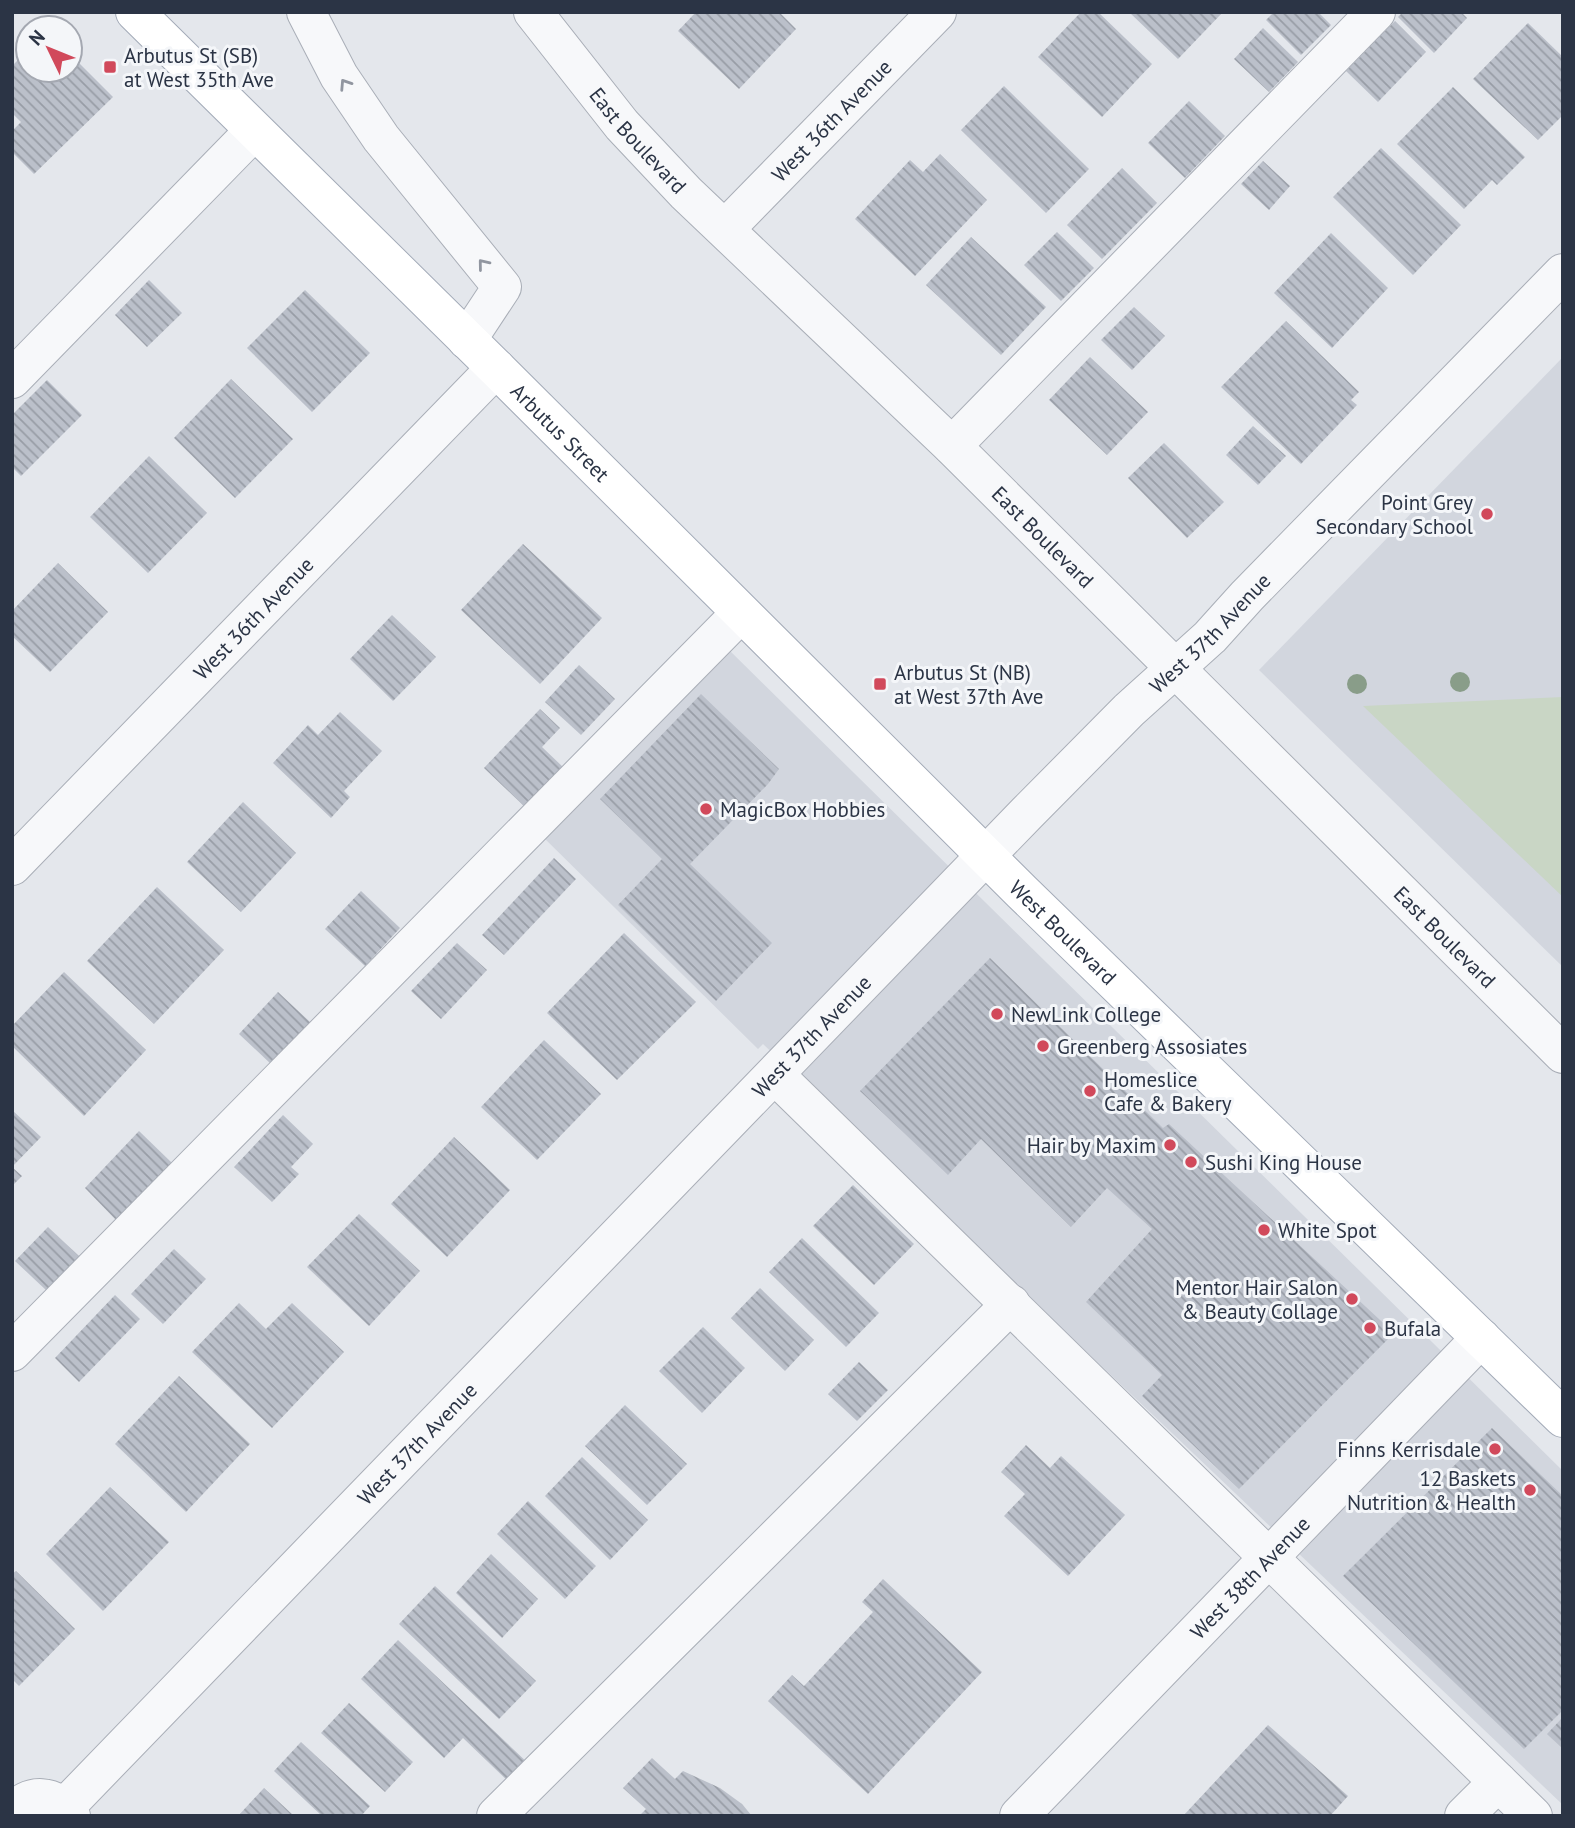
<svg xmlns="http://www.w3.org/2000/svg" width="1575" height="1828" font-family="'PT Sans',sans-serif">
	<defs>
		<pattern id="building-back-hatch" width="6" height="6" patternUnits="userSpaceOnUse" patternTransform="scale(1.75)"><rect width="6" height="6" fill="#bbc0ca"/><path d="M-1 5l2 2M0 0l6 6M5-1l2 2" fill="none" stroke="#989da6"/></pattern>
	</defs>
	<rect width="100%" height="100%" fill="#e4e7ec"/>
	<!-- built -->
	<g fill="#d2d6de">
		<polygon points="1563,357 1563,967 1259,670"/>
		<polygon points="725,646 1563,1471 1563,1805 763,1044 758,1049 542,836"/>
	</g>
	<!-- grass -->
	<polygon fill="#c9d6c5" points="1563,697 1563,897 1363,706"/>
	<!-- building -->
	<g fill="url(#building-back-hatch)">
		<polygon points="696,12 779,12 796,29 739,89 678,31"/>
		<polygon points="1081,12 1098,12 1152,64 1102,117 1038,57"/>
		<polygon points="1129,12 1223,12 1178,59"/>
		<polygon points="1274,12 1318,12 1331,25 1301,55 1266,20"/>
		<polygon points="1403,12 1461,12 1467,18 1434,53 1398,17"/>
		<polygon points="1395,21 1426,52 1378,102 1346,71"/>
		<polygon points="1528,23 1563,57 1563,115 1538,140 1473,79"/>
		<polygon points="1263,28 1298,62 1269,92 1234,59"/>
		<polygon points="28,50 28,70 70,70 70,54 113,97 34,174 12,152 12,131 21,122 12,113 12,66"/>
		<polygon points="1004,86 1089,169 1046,213 961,130"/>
		<polygon points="1453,87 1525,157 1497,185 1492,180 1464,209 1397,144"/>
		<polygon points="1189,101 1225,136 1185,178 1148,143"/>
		<polygon points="1381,148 1461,225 1413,275 1333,197"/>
		<polygon points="940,154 987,200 915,276 855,219 910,160 923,172"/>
		<polygon points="1263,161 1290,186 1269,210 1241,184"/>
		<polygon points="1122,168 1157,203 1102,259 1067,225"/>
		<polygon points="1057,232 1094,268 1061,301 1024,265"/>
		<polygon points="1331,233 1388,288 1332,348 1274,293"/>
		<polygon points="971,237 1046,307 1001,355 926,285"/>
		<polygon points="149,280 182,313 147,347 115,315"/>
		<polygon points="305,290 370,353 312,412 247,348"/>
		<polygon points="1134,307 1165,336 1132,370 1101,340"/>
		<polygon points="1286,321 1359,392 1351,400 1357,405 1301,464 1221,387"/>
		<polygon points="1090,357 1148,412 1107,455 1049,400"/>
		<polygon points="231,379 293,439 235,498 174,438"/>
		<polygon points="47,380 82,415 21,476 12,467 12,415"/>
		<polygon points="1253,426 1286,456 1258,485 1226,455"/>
		<polygon points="1164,443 1224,502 1187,538 1128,478"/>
		<polygon points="149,456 207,513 148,573 90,517"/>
		<polygon points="523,544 602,618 540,684 461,610"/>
		<polygon points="58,563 108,612 50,672 12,636 12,611"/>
		<polygon points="392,615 436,657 393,701 350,659"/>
		<polygon points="579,665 615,699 581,735 545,702"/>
		<polygon points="701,694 779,769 768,784 690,864 772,943 716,1001 618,905 662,859 600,799"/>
		<polygon points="540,709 560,728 542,747 564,768 526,808 484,768"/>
		<polygon points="340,712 382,751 344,791 350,797 331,818 273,763 308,725 318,735"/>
		<polygon points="243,802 296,853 241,912 187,862"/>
		<polygon points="554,858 576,879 504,955 482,935"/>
		<polygon points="157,887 224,950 154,1024 87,961"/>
		<polygon points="361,891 400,928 365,966 325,929"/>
		<polygon points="624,933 696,1002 617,1080 547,1013"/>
		<polygon points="457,943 487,970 441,1019 411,991"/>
		<polygon points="990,958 1163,1128 1169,1124 1394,1333 1239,1489 1142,1396 1162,1375 1086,1302 1152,1229 1107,1188 1071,1227 981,1139 948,1175 860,1091"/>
		<polygon points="64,972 146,1050 84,1116 12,1046 12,1026"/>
		<polygon points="278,992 311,1023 272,1065 239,1034"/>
		<polygon points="544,1040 601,1094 537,1160 481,1107"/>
		<polygon points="12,1110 41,1137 12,1167 22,1176 12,1186"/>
		<polygon points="283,1115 313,1144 291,1167 299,1174 272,1202 234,1167"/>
		<polygon points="139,1131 172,1163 117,1221 85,1188"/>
		<polygon points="454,1137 510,1190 447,1257 391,1204"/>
		<polygon points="853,1185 914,1244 874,1285 813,1226"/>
		<polygon points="359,1214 420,1271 369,1326 307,1267"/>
		<polygon points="48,1227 80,1257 47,1291 15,1261"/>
		<polygon points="802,1238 879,1313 846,1347 769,1272"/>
		<polygon points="174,1249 206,1279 163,1324 131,1294"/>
		<polygon points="760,1288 814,1340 785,1371 731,1318"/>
		<polygon points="115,1295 140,1319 79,1382 55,1358"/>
		<polygon points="239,1303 266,1329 292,1303 344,1352 272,1428 192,1352"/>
		<polygon points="703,1327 745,1368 702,1413 659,1371"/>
		<polygon points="859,1362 888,1390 857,1421 828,1394"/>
		<polygon points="179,1376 250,1444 186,1512 115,1444"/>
		<polygon points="625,1405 687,1464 647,1505 585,1446"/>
		<polygon points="1492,1428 1563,1496 1563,1710 1524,1749 1343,1576"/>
		<polygon points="1026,1445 1050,1468 1061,1456 1125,1515 1068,1576 1004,1516 1025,1494 1001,1472"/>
		<polygon points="582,1457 648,1520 610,1560 545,1496"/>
		<polygon points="110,1487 169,1542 103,1611 46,1554"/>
		<polygon points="528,1501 596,1566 565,1599 497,1534"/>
		<polygon points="491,1554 538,1599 502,1638 456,1593"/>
		<polygon points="16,1571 75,1629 19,1686 12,1679 12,1574"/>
		<polygon points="883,1579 982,1672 868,1794 768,1701 792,1675 804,1686 873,1612 862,1602"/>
		<polygon points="435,1586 536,1681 499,1719 399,1624"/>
		<polygon points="398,1640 531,1766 512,1785 463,1738 444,1758 361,1679"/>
		<polygon points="349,1703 413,1762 385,1792 321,1733"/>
		<polygon points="1563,1717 1563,1749 1547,1734"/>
		<polygon points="1268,1725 1348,1796 1330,1816 1183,1816"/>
		<polygon points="301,1742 370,1806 361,1816 322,1816 274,1771"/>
		<polygon points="652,1758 675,1779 683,1771 720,1788 742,1804 752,1816 639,1816 646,1809 623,1788"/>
		<polygon points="264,1788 294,1816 238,1816"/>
	</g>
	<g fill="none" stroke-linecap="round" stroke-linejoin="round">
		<defs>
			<g id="minor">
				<polyline points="306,12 339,76 381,138 502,287 467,340"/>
				<path id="s1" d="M533 12 622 125 686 193 952 446 1563 1054"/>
				<path id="s2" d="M725 229 937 12"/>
				<polyline points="12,379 254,131"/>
				<polyline points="952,446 1376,12"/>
				<path id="s3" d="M12 866 496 368"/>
				<polyline points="775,1075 1533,1816"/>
				<polyline points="12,1352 740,614"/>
				<path id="s4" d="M65 1807 1027 813 1129 710 1210 637 1247 596 1563 273"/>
				<path d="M12 1814C28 1791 56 1794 71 1816"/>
				<polyline points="496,1816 1011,1304"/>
				<path id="s5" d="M1019 1816 1481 1338"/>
				<polyline points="1464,1816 1498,1782"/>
			</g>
			<g id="major">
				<path id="s6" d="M135 12 496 368 1022 892 1563 1418"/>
			</g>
		</defs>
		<!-- minor casing -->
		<use href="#minor" stroke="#a9aeb7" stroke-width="40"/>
		<!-- major casing -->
		<use href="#major" stroke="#a3abb8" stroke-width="40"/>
		<!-- minor -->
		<use href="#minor" stroke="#f7f8fa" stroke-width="38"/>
		<!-- major -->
		<use href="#major" stroke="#fff" stroke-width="38"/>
	</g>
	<!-- trees -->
	<g fill="#899d89">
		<circle cx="1460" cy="682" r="10"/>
		<circle cx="1357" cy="684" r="10"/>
	</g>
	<!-- one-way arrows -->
	<defs><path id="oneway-chevron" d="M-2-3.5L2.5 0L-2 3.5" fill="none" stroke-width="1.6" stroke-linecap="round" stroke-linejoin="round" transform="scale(1.75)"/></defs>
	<g stroke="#9196a0">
		<use href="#oneway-chevron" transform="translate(345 84) rotate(-123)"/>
		<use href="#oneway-chevron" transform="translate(483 264) rotate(-129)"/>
	</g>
	<!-- markers -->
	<g fill="#d1495b" stroke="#f4f6f9" stroke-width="2.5">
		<rect x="103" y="60" width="14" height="14" rx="3.5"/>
		<circle cx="1487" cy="514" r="7"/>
		<rect x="873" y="677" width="14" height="14" rx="3.5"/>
		<circle cx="706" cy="809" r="7"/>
		<circle cx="997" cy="1014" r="7"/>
		<circle cx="1043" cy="1046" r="7"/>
		<circle cx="1090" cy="1091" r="7"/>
		<circle cx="1170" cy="1145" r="7"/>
		<circle cx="1191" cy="1162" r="7"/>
		<circle cx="1264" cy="1230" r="7"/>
		<circle cx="1352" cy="1299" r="7"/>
		<circle cx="1370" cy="1328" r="7"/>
		<circle cx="1495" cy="1449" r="7"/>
		<circle cx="1530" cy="1490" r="7"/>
	</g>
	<g text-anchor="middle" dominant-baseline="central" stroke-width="6" stroke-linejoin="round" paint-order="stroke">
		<!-- poi labels -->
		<g font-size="21" fill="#2b3445" stroke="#f4f6f9" text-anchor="start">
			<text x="124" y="55">Arbutus St (SB)<tspan x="124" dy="24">at West 35th Ave</tspan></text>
			<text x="1473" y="502" text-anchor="end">Point Grey<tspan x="1473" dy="24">Secondary School</tspan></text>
			<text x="894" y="672">Arbutus St (NB)<tspan x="894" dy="24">at West 37th Ave</tspan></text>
			<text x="720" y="809">MagicBox Hobbies</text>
			<text x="1011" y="1014">NewLink College</text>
			<text x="1057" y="1046">Greenberg Assosiates</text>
			<text x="1104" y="1079">Homeslice<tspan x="1104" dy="24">Cafe &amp; Bakery</tspan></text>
			<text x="1156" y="1145" text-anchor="end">Hair by Maxim</text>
			<text x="1205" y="1162">Sushi King House</text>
			<text x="1278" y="1230">White Spot</text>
			<text x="1338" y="1287" text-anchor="end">Mentor Hair Salon<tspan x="1338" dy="24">&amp; Beauty Collage</tspan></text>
			<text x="1384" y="1328">Bufala</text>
			<text x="1481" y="1449" text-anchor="end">Finns Kerrisdale</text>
			<text x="1516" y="1478" text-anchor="end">12 Baskets<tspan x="1516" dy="24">Nutrition &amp; Health</tspan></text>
		</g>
		<!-- street labels -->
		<g font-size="21" fill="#2b3445" stroke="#f4f6f9">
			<text stroke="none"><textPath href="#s2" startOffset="152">West 36th Avenue</textPath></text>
			<text stroke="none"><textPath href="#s1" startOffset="166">East Boulevard</textPath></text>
			<text stroke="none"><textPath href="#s6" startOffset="598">Arbutus Street</textPath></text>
			<text stroke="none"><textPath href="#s1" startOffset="733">East Boulevard</textPath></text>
			<text stroke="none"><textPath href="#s3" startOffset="346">West 36th Avenue</textPath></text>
			<text stroke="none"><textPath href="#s4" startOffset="1640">West 37th Avenue</textPath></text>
			<text stroke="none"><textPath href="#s6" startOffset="1307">West Boulevard</textPath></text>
			<text stroke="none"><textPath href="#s1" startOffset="1300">East Boulevard</textPath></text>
			<text stroke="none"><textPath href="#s4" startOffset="1073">West 37th Avenue</textPath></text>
			<text stroke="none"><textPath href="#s4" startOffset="506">West 37th Avenue</textPath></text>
			<text stroke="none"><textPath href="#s5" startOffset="332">West 38th Avenue</textPath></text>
		</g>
	</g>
	<!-- border -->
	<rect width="1575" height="1828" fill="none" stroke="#2b3445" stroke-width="28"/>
	<!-- north arrow -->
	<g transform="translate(49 49) rotate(313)"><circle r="33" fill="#f4f6f9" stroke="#a4a8b1" stroke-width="2"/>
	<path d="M0-5L12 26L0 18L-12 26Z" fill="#d1495b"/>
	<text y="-10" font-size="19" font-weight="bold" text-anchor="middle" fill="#2b3445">N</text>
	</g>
</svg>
